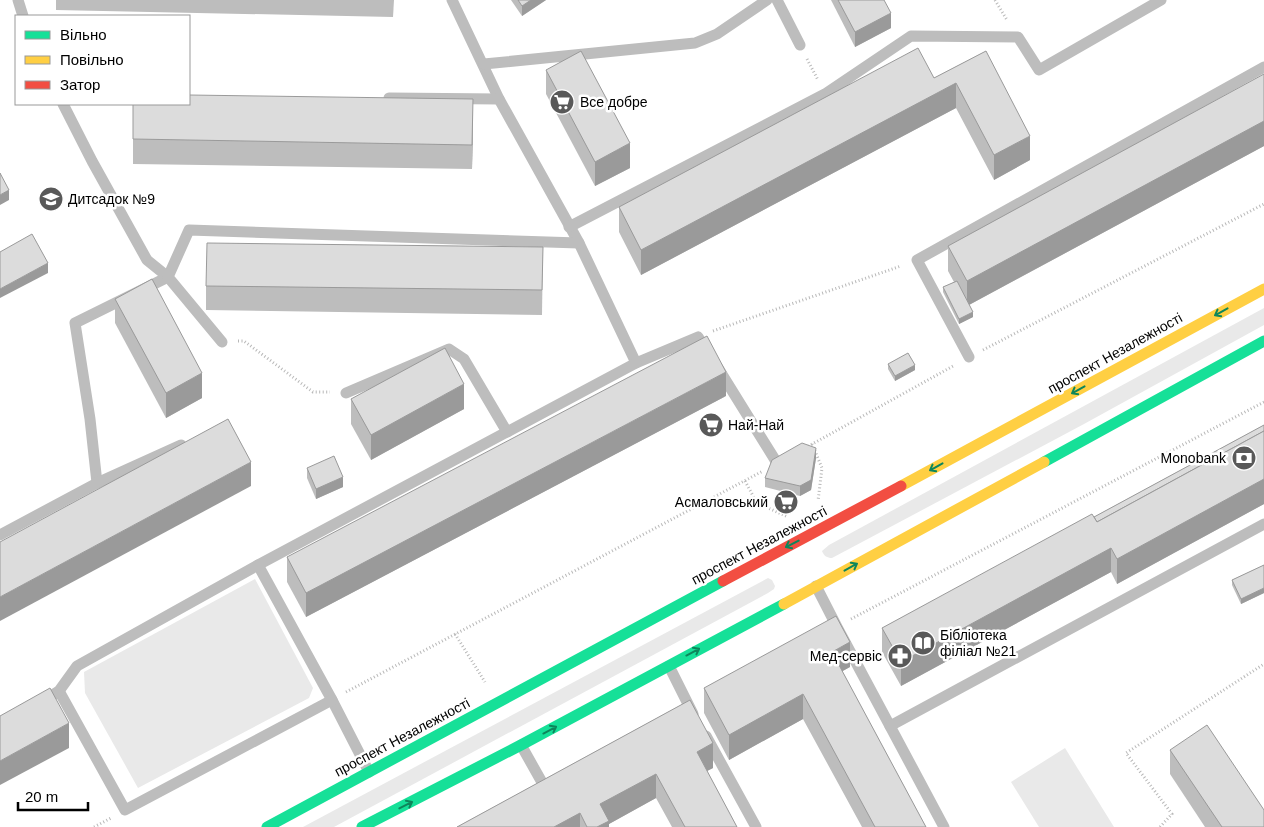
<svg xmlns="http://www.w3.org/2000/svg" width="1264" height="827" font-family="Helvetica,sans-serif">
	<rect width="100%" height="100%" fill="#fff"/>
	<!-- green -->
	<g fill="#e9e9e9">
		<path d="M1264 308V325L1084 424 832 558C827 558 824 556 822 551L829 545Z"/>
		<polygon points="768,578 772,580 775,586 774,589 768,593 334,827 303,827"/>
		<polygon points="255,579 313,688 309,698 138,788 85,693 84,672"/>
		<polygon points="1065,748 1114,827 1039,827 1011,782"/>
	</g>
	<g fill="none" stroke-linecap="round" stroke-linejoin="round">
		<!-- path -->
		<g stroke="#b8b8b8" stroke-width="3" stroke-dasharray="1 2.5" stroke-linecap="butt">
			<polyline points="995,0 1007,20"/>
			<polyline points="807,59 818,80"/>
			<polyline points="713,331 901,266"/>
			<polyline points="238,341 244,341 313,392 330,392"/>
			<polyline points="983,350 1264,204"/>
			<polyline points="812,444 822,468 818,501"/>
			<polyline points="805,448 955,365"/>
			<polyline points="745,481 757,503 788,517"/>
			<polyline points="851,619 1264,402"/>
			<polyline points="455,634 485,682"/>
			<polyline points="346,692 763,471"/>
			<polyline points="94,827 111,818"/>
			<polyline points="1160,827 1172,814 1126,753 1264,664"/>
		</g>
		<!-- lane -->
		<g stroke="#bdbdbd" stroke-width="11">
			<polyline points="18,0 23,16"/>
			<polyline points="452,0 499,99 579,243 636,363 698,337 708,353"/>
			<polyline points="777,0 800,45"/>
			<polyline points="484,64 695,43 717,34 767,0"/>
			<polyline points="389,98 499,99"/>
			<polyline points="63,104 92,161 147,260 168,277 75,323 90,419 97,483"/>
			<polyline points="569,227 825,94 911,36 1018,37 1039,70 1161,0"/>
			<polyline points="222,342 168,277 189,230 579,243"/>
			<polyline points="969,357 917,260 1264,67"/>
			<polyline points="718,368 777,463"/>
			<polyline points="346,393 449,349 464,359 507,432"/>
			<polyline points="0,535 97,483 181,445"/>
			<polyline points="258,565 332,700 369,772"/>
			<polyline points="816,586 837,627 944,827"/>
			<polyline points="669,666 693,714"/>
			<polyline points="59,691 125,810 332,700"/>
			<polyline points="41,702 59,691 77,666 258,565 636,363"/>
			<polyline points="890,726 1264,524"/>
			<polyline points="706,736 756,827"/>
			<polyline points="521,745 548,793"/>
		</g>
		<!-- fast -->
		<g stroke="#16e098" stroke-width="11">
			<polyline points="1044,462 1264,341"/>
			<polyline points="267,827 723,581"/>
			<polyline points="362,827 521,745 784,604"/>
		</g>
		<!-- slow -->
		<g stroke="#ffcf43" stroke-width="11">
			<polyline points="901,486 1264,289"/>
			<polyline points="784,604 1044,462"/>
		</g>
		<!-- jam -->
		<polyline stroke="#f24e42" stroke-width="11" points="723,581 901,486"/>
	</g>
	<!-- wall -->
	<g fill="#bdbdbd">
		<polygon points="56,0 394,0 393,17 56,10"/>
		<polygon points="511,0 546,0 522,16"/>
		<polygon points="831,0 884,0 891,28 855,47"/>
		<polygon points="986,51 1030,160 994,180 956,108 641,275 619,232 619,207 934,78"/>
		<polygon points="546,70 630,168 595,186 546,94"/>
		<polygon points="1264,74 1264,146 969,305 973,317 959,324 943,292 943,287 954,282 948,271 948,246"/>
		<polygon points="133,104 473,124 472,169 133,164"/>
		<polygon points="543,247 542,315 206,310 206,286"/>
		<polygon points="115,299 202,398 166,418 115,323"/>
		<polygon points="888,364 915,370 895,381 888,369"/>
		<polygon points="726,396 306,617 287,582 287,557"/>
		<polygon points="351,399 464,409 371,460 351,424"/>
		<polygon points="1264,425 1264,504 1117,584 1111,572 901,686 882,652 882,628 1094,517"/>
		<polygon points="816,458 811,490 800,496 765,487 765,478"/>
		<polygon points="307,468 343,487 316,499 307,478"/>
		<polygon points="1264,565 1264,593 1241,604 1232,585 1232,580"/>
		<polygon points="850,667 842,671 926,827 862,827 803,719 729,760 704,713 704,688"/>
		<polygon points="690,700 713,768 707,771 737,827 672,827 656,798 609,824 609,827 457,827"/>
		<polygon points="1170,750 1264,827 1205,827 1170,774"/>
	</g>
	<!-- shaded-wall -->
	<g fill="#9a9a9a">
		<polygon points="531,0 546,0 522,16 522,6"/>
		<polygon points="891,13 891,28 855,47 855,32"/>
		<polygon points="956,83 956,108 641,275 641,250"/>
		<polygon points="473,99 473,124 472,169 472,145"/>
		<polygon points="1264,121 1264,146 967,306 967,281"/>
		<polygon points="1030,136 1030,160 994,180 994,155"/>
		<polygon points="630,143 630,168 595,186 595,162"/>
		<polygon points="9,190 9,200 0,205 0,195"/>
		<polygon points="48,263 48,273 0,298 0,289"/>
		<polygon points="973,312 973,317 959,324 959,319"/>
		<polygon points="915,365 915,370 895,381 895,376"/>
		<polygon points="726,372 726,396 306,617 306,593"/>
		<polygon points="202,373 202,398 166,418 166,393"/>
		<polygon points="464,384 464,409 371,460 371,435"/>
		<polygon points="816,448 816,458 811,490 800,496 800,486"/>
		<polygon points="251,462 251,486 0,621 0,597"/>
		<polygon points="343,477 343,487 316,499 316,489"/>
		<polygon points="1264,479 1264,504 1117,584 1117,559"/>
		<polygon points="1111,548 1111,572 901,686 901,662"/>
		<polygon points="1264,588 1264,593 1241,604 1241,599"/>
		<polygon points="850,642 850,667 832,677 832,652"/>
		<polygon points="803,694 803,719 729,760 729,735"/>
		<polygon points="69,723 69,748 0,785 0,761"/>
		<polygon points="713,743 713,768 697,776 697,752"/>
		<polygon points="656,774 656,798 609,824 609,827 597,827 600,804"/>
		<polygon points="580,813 580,827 554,827"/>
	</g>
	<!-- building -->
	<g fill="#dcdcdc" stroke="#9a9a9a">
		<polygon points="518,0 531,0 522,6"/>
		<polygon points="838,0 884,0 891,13 855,32"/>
		<polygon points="918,48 934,78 986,51 1030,136 994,155 956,83 641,250 619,207"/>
		<polygon points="581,51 630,143 595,162 546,70"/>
		<polygon points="1264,74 1264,121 967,281 948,246"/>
		<polygon points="189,95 473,99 472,145 133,139 133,104 189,104"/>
		<polygon points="0,173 9,190 0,195"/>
		<polygon points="32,234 48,263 0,289 0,252"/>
		<polygon points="207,243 543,247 542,290 206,286"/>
		<polygon points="152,279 202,373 166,393 115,299"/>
		<polygon points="957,281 973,312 959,319 943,287"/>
		<polygon points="707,336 726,372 306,593 287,557"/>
		<polygon points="445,348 464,384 371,435 351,399"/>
		<polygon points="908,353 915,365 895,376 888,364"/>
		<polygon points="228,419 251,462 0,597 0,542"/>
		<polygon points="1264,425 1264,431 1097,522 1094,517"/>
		<polygon points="1264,431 1264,479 1117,559 1111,548 901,662 882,628 1092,514 1097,522"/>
		<polygon points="802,443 816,448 811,480 800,486 765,478 772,460"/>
		<polygon points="334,456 343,477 316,489 307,468"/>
		<polygon points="1264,565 1264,588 1241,599 1232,580"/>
		<polygon points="836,616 850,642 832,652 926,827 875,827 803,694 729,735 704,688"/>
		<polygon points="50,688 69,723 0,761 0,716"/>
		<polygon points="690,700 713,743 697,752 737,827 685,827 656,774 600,804 609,821 597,827 587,827 580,813 554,827 457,827"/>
		<polygon points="1207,725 1264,810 1264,827 1222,827 1170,750"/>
	</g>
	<!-- one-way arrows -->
	<defs><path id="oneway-shaft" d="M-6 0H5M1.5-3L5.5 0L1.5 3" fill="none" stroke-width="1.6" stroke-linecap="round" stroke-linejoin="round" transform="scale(1.25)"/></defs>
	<g stroke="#0d865b">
		<use href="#oneway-shaft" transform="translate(1221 312) rotate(151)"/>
		<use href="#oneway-shaft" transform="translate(1078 390) rotate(151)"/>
		<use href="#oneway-shaft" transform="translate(936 467) rotate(151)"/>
		<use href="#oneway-shaft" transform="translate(792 544) rotate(153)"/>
		<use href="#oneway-shaft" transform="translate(851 567) rotate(-29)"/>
		<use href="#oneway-shaft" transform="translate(693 652) rotate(-28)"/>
		<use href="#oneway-shaft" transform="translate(550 730) rotate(-28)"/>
		<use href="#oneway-shaft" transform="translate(406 805) rotate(-27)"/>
	</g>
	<!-- icons -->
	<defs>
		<symbol id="supermarket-disc" viewBox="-11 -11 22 22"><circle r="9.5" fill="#595959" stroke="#fff"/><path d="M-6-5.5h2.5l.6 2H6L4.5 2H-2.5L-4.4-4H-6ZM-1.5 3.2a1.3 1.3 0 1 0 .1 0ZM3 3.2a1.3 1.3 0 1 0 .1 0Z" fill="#fff"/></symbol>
		<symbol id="school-disc" viewBox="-11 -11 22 22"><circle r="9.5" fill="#595959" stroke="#fff"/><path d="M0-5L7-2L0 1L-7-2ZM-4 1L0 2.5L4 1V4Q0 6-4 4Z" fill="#fff"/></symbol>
		<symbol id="bank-disc" viewBox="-11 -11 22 22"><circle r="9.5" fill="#595959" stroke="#fff"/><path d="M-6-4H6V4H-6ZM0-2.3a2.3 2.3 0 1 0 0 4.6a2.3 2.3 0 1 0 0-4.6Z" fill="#fff"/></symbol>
		<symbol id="library-disc" viewBox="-11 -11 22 22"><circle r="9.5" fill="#595959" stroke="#fff"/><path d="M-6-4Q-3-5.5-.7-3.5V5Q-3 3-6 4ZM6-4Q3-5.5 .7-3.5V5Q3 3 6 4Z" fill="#fff"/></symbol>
		<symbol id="pharmacy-disc" viewBox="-11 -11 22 22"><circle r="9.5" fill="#595959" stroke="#fff"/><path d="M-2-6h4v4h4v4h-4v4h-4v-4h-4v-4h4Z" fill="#fff"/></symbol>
	</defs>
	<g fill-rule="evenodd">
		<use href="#supermarket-disc" x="548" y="88" width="28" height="28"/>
		<use href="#school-disc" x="37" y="185" width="28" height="28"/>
		<use href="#supermarket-disc" x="697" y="411" width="28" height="28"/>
		<use href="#bank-disc" x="1230" y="444" width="28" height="28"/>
		<use href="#supermarket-disc" x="772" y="488" width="28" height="28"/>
		<use href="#library-disc" x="909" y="629" width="28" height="28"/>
		<use href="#pharmacy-disc" x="886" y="642" width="28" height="28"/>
	</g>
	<g text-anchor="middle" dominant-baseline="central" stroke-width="5" stroke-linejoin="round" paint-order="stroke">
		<!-- poi labels -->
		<g font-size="14" fill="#000" stroke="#fff" text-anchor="start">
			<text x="580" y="102">Все добре</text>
			<text x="68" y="199">Дитсадок №9</text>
			<text x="728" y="425">Най-Най</text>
			<text x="1226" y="458" text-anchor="end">Monobank</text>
			<text x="768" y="502" text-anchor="end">Асмаловський</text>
			<text x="940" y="635">Бібліотека<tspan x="940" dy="16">філіал №21</tspan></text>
			<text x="882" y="656" text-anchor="end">Мед-сервіс</text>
		</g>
		<!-- street labels -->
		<g font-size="14" fill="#000" stroke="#fff">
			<text transform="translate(1115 353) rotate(-29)">проспект Незалежності</text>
			<text transform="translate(759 545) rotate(-28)">проспект Незалежності</text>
			<text transform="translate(402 737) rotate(-28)">проспект Незалежності</text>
		</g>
	</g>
	<!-- legend -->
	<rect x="15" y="15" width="175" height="90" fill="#ffffff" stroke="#999999"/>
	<rect x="25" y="31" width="25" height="8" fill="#16e098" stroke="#999999"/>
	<text x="60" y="40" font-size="15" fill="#000000">Вільно</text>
	<rect x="25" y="56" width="25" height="8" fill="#ffcf43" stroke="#999999"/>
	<text x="60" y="65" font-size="15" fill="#000000">Повільно</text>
	<rect x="25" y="81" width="25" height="8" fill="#f24e42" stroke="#999999"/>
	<text x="60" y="90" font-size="15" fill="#000000">Затор</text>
	<!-- scale -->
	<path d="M18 802v8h70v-8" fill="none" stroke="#000000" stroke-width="2.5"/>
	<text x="25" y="802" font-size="15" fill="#000000" stroke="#ffffff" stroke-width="4" paint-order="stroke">20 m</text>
</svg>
